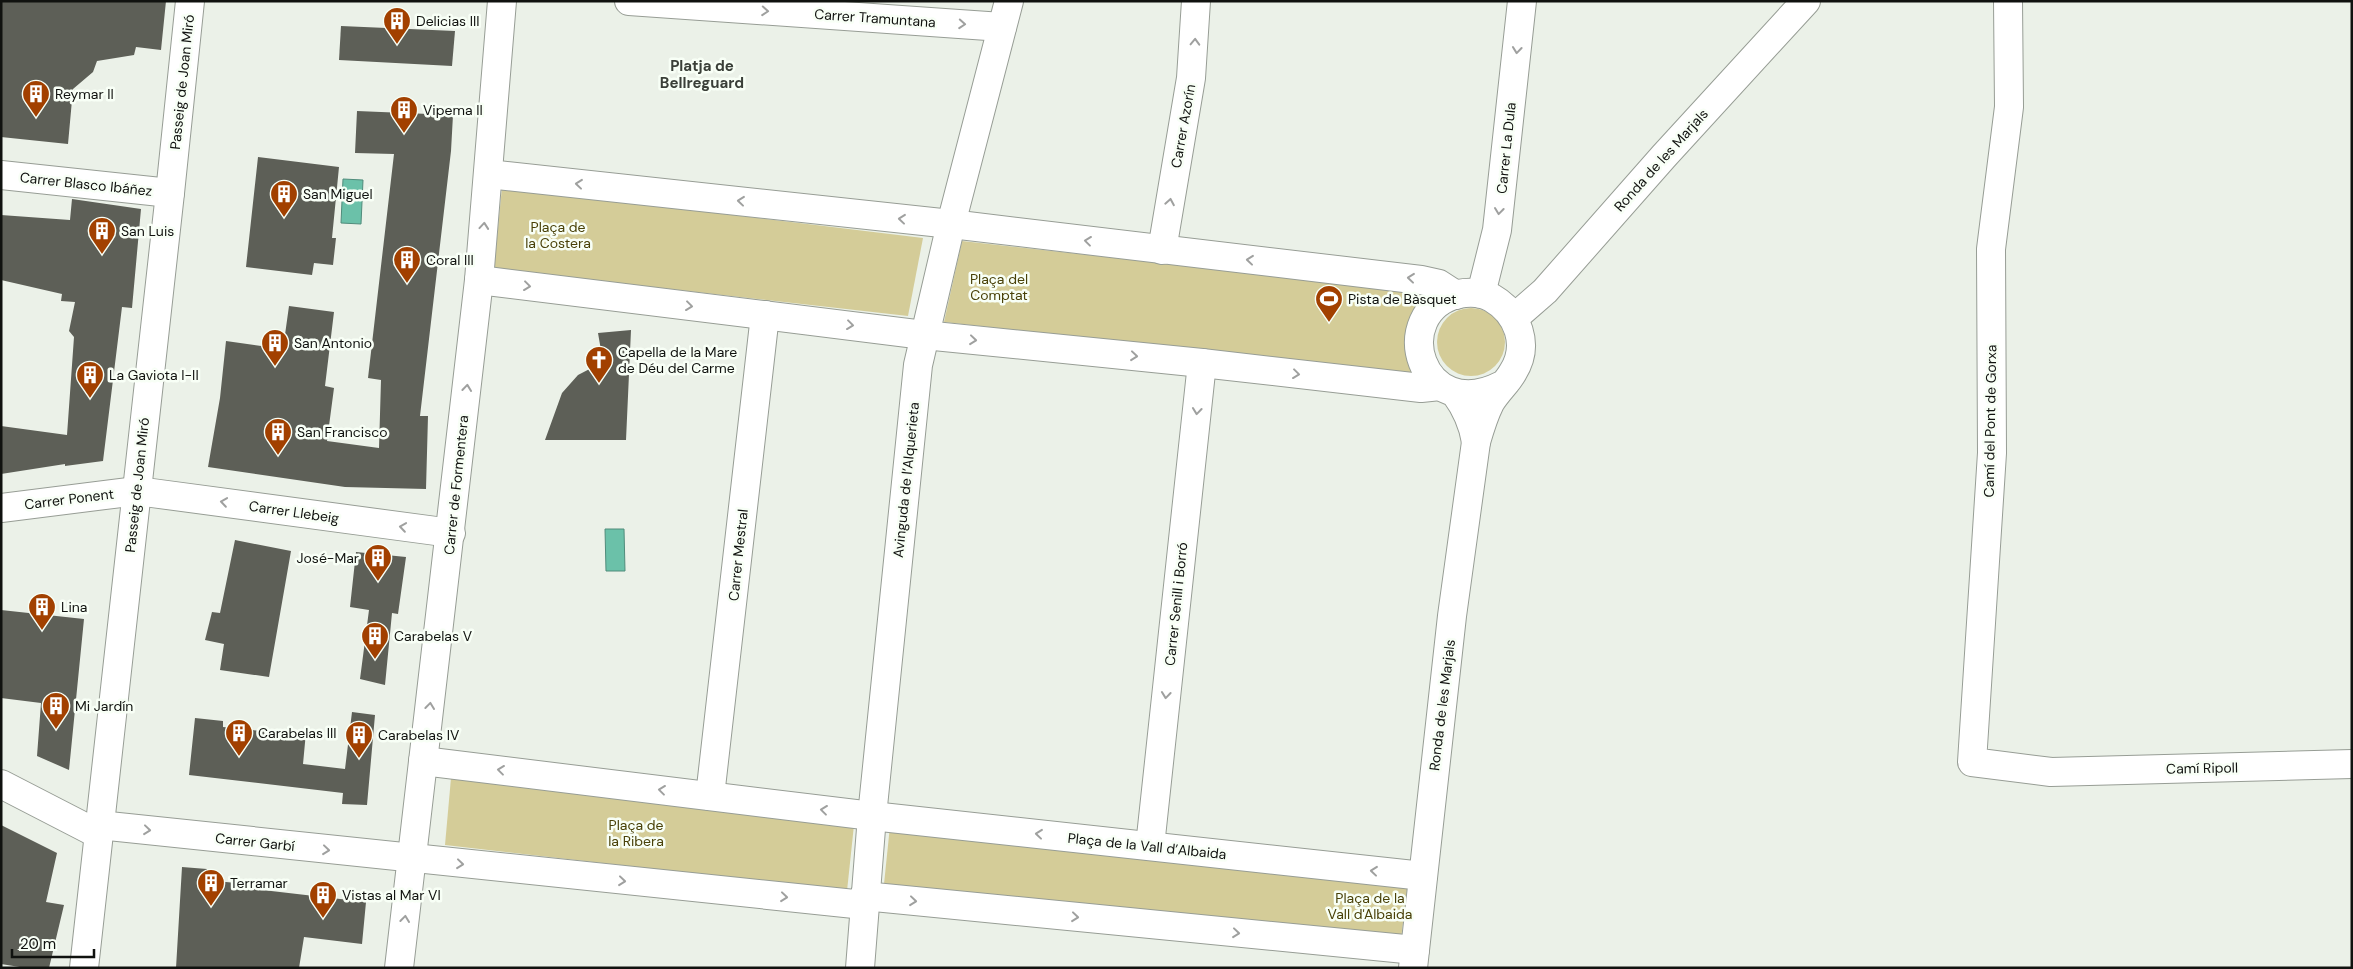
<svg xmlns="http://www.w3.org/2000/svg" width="2353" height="969" font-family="'DM Sans',sans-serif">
	<rect width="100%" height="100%" fill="#ebf1e8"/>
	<!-- green -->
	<g fill="#d4cc98">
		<polygon points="502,187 923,238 908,316 494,269"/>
		<polygon points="962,241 1432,293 1417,375 944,322"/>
		<circle cx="1471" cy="342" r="34"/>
		<polygon points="451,778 854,825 847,891 445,845"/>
		<polygon points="890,826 1408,881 1401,939 884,884"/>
	</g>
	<!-- water -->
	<g fill="#6bc1a9" stroke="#508c7b">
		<polygon points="343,179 363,180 361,224 341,223"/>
		<polygon points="605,529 624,529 625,571 606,571"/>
	</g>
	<!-- building -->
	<g fill="#5d5f57">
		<polygon points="1,1 166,1 161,50 136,47 134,55 97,61 93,72 73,89 68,144 1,137"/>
		<polygon points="341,26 455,31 452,66 339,60"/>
		<polygon points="357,111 453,115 451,151 420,416 428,416 426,489 345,487 208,467 220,398 226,341 283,349 289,306 334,312 325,386 334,388 327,441 379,448 381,380 368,378 394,154 355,153"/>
		<polygon points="258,157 339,167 332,238 336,238 333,265 314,263 312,275 246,267"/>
		<polygon points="72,199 141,209 132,308 122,307 103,461 65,466 65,464 1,474 1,426 67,435 74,337 69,331 75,302 61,301 62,294 1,280 1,215 70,220"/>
		<polygon points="631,330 626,440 545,440 562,393 578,375 603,362 598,333"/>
		<polygon points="235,540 291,551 269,677 220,670 224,644 205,640 212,612 220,613"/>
		<polygon points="356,552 406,557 398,614 392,613 385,685 360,679 369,610 350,607"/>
		<polygon points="1,610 84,619 69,770 37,756 41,703 1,698"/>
		<polygon points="352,712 375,715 367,805 342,804 343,793 189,775 195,718 223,721 223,727 279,733 280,730 306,732 303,764 345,769"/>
		<polygon points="1,825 57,853 46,902 64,905 49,968 26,968 1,964"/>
		<polygon points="182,867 207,869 206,880 246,884 245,888 366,902 362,944 304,937 299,968 176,968"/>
	</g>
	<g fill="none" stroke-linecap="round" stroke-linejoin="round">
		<defs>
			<g id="minor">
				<polyline points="629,1 1002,27"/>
				<polyline points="2008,1 2009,107 1991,249 1992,453 1972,762 2051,772 2352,764"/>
				<polyline points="488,174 951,224 1421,280 1439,284 1456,295"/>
				<polyline points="1,175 170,193"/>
				<polyline points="1162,250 1191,78 1196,1"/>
				<polyline points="479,280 924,335 1202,363 1421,388 1440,386"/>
				<polyline points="1481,294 1497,230 1522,1"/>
				<polyline points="1514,318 1545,291 1664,156 1806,1"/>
				<path d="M1455 393C1466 408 1473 423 1476 442 1480 428 1484 415 1490 403 1497 391 1507 383 1513 372 1530 345 1518 313 1492 298 1482 292 1468 292 1458 294 1387 312 1420 427 1502 385"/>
				<polyline points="1,508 137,491 451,533"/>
				<polyline points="423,761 872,816 1423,876"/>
				<polyline points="1,784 98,834"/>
				<polyline points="710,796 765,315"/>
				<polyline points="99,825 864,905"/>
				<polyline points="1150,846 1202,363"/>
				<polyline points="864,896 1415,950"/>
				<polyline points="84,968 170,193 190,1"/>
				<polyline points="399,968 479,280 502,1"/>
				<polyline points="860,968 872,816 918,365 951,224 1009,1"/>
				<polyline points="1413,968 1452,616 1476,442"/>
			</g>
		</defs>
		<!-- minor casing -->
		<use href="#minor" stroke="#979d95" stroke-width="30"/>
		<!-- minor -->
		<use href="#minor" stroke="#fff" stroke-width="28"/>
	</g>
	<!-- one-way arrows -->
	<defs><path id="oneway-chevron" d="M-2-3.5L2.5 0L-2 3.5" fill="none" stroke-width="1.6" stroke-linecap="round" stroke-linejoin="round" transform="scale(1.25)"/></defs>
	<g stroke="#9fa09f">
		<use href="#oneway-chevron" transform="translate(765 11) rotate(4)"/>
		<use href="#oneway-chevron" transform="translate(962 24) rotate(4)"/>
		<use href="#oneway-chevron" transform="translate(1195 42) rotate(-88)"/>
		<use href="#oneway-chevron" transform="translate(1517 50) rotate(96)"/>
		<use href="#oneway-chevron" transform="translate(579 184) rotate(-174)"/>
		<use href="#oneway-chevron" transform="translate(741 201) rotate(-174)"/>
		<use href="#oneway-chevron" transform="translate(1170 202) rotate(-80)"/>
		<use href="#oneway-chevron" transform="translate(1499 211) rotate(97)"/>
		<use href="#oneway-chevron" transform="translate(902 219) rotate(-174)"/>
		<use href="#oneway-chevron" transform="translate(484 226) rotate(-85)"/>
		<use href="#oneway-chevron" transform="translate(1088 241) rotate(-173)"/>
		<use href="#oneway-chevron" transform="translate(1250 260) rotate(-174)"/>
		<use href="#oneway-chevron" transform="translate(1411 278) rotate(-174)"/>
		<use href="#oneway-chevron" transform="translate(527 286) rotate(7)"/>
		<use href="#oneway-chevron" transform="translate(689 306) rotate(7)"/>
		<use href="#oneway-chevron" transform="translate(850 325) rotate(7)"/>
		<use href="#oneway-chevron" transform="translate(973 340) rotate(6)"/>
		<use href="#oneway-chevron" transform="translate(1134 356) rotate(6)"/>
		<use href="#oneway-chevron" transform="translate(1296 374) rotate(7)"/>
		<use href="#oneway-chevron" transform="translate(467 388) rotate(-84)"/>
		<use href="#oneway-chevron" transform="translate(1197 411) rotate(96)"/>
		<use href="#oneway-chevron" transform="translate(224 502) rotate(-172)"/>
		<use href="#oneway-chevron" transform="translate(403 527) rotate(-172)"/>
		<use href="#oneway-chevron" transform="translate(1166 695) rotate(96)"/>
		<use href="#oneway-chevron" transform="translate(430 706) rotate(-83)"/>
		<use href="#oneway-chevron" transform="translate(501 770) rotate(-173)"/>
		<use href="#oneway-chevron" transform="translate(662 790) rotate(-173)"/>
		<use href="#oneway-chevron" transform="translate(824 810) rotate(-173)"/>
		<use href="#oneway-chevron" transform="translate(147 830) rotate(6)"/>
		<use href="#oneway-chevron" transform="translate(1039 834) rotate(-174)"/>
		<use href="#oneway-chevron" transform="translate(326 850) rotate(6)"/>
		<use href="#oneway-chevron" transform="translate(460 864) rotate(6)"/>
		<use href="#oneway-chevron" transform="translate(1374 871) rotate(-174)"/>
		<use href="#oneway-chevron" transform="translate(622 881) rotate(6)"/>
		<use href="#oneway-chevron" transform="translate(784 897) rotate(6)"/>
		<use href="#oneway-chevron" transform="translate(913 901) rotate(6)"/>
		<use href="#oneway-chevron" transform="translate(1075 917) rotate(6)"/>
		<use href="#oneway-chevron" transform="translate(405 919) rotate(-83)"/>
		<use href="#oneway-chevron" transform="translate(1236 933) rotate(6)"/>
	</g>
	<!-- icons -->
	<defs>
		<symbol id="building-pin" viewBox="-11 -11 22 30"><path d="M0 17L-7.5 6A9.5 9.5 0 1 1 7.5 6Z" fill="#a24000" stroke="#f8fff6"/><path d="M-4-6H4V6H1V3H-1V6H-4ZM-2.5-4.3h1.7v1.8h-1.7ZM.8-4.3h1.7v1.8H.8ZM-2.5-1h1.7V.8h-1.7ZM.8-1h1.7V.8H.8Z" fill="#fff"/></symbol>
		<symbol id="stadium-pin" viewBox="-11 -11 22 30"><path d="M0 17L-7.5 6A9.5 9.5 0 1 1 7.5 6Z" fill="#a24000" stroke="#f8fff6"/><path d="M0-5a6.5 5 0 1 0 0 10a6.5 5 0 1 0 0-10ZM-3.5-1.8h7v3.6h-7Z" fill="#fff"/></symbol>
		<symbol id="church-pin" viewBox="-11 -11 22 30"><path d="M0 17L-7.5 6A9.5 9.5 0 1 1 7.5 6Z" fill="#a24000" stroke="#f8fff6"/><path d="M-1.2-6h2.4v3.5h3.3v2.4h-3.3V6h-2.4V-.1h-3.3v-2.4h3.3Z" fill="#fff"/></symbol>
	</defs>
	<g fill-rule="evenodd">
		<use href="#building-pin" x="381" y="5" width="32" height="43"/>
		<use href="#building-pin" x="20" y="78" width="32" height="43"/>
		<use href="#building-pin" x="388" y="94" width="32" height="43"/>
		<use href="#building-pin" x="268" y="178" width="32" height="43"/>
		<use href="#building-pin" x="86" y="215" width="32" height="43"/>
		<use href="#building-pin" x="391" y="244" width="32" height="43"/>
		<use href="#stadium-pin" x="1313" y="283" width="32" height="43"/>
		<use href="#building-pin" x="259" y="327" width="32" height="43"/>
		<use href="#church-pin" x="583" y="344" width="32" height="43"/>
		<use href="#building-pin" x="74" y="359" width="32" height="43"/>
		<use href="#building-pin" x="262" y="416" width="32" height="43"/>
		<use href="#building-pin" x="362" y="542" width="32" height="43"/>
		<use href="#building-pin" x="26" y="591" width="32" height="43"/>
		<use href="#building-pin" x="359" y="620" width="32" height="43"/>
		<use href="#building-pin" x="40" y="690" width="32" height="43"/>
		<use href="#building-pin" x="223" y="717" width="32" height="43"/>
		<use href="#building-pin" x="343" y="719" width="32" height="43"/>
		<use href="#building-pin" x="195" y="867" width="32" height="43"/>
		<use href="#building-pin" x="307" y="879" width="32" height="43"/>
	</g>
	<g text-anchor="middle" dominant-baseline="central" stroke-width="5" stroke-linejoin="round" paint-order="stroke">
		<!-- street labels -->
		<g font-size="14" fill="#10120f" stroke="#f8fff6">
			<text transform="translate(875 18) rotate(4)">Carrer Tramuntana</text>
			<text transform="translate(182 82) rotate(-84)">Passeig de Joan Miró</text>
			<text transform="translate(1183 126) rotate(-80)">Carrer Azorín</text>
			<text transform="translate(1506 148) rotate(-84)">Carrer La Dula</text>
			<text transform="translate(1661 160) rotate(-48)">Ronda de les Marjals</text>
			<text transform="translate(86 184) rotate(6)">Carrer Blasco Ibáñez</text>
			<text transform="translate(1990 421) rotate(-89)">Camí del Pont de Gorxa</text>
			<text transform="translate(906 480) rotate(-84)">Avinguda de l’Alquerieta</text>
			<text transform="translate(137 485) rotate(-84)">Passeig de Joan Miró</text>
			<text transform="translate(456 485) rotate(-84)">Carrer de Formentera</text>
			<text transform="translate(69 499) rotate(-7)">Carrer Ponent</text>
			<text transform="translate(294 512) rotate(8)">Carrer Llebeig</text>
			<text transform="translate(738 555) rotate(-84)">Carrer Mestral</text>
			<text transform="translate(1176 604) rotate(-84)">Carrer Senill i Borró</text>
			<text transform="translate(1442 705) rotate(-83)">Ronda de les Marjals</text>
			<text transform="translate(2202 768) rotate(-1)">Camí Ripoll</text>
			<text transform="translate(255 842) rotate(6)">Carrer Garbí</text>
			<text transform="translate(1147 846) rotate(6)">Plaça de la Vall d’Albaida</text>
		</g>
		<!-- poi labels -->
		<g font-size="14" fill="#10120f" stroke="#f8fff6" text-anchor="start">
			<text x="416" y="21">Delicias III</text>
			<text x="55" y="94">Reymar II</text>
			<text x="423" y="110">Vipema II</text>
			<text x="303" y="194">San Miguel</text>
			<text x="121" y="231">San Luis</text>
			<text x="426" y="260">Coral III</text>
			<text x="1348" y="299">Pista de Bàsquet</text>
			<text x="294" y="343">San Antonio</text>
			<text x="618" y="352">Capella de la Mare<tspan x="618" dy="16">de Déu del Carme</tspan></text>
			<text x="109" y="375">La Gaviota I-II</text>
			<text x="297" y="432">San Francisco</text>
			<text x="359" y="558" text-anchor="end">José-Mar</text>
			<text x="61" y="607">Lina</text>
			<text x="394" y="636">Carabelas V</text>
			<text x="75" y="706">Mi Jardín</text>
			<text x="258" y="733">Carabelas III</text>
			<text x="378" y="735">Carabelas IV</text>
			<text x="230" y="883">Terramar</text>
			<text x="342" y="895">Vistas al Mar VI</text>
		</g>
		<!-- park labels -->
		<g font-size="14" fill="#494108" stroke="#f8fff6">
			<text x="558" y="227">Plaça de<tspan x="558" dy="16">la Costera</tspan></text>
			<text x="999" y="279">Plaça del<tspan x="999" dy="16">Comptat</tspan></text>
			<text x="636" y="825">Plaça de<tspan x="636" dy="16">la Ribera</tspan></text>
			<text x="1370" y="898">Plaça de la<tspan x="1370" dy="16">Vall d'Albaida</tspan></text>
		</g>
		<!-- neighbourhood labels -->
		<g font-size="15" font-weight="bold" fill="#3a3f38" stroke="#f8fff6">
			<text x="702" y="66">Platja de<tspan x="702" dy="17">Bellreguard</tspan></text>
		</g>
	</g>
	<!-- border -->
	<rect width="2353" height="969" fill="none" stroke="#10120f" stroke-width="5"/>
	<!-- scale -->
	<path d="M12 949v8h82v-8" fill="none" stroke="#10120f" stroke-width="2.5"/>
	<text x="20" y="949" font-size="15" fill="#10120f" stroke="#f8fff6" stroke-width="4" paint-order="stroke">20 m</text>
</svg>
